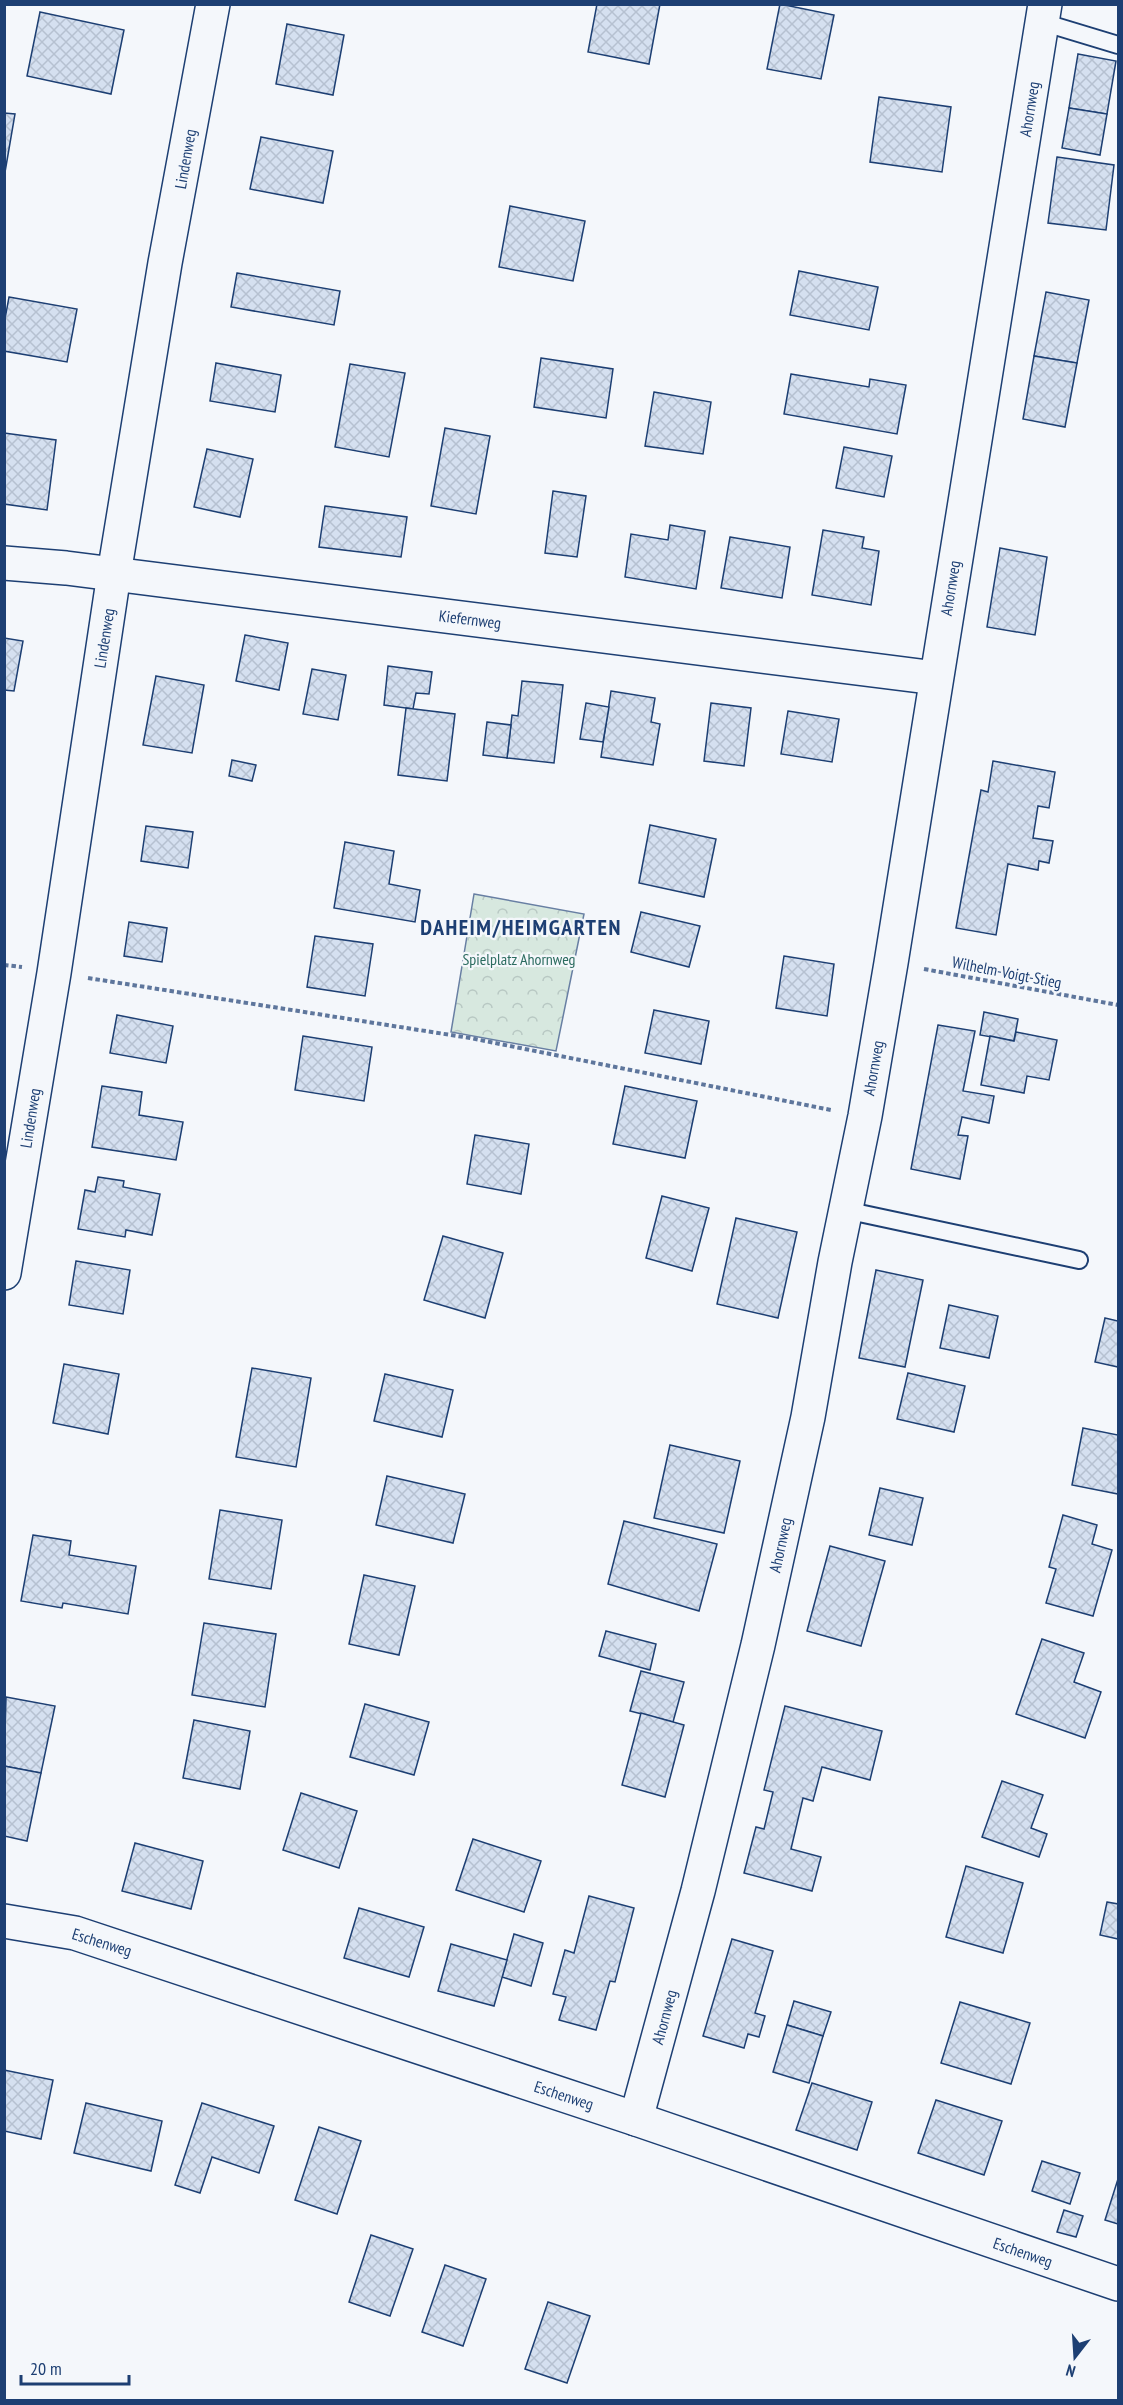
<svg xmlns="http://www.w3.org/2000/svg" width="1123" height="2405" font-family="'PT Sans Narrow',sans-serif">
	<defs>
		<pattern id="park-crowns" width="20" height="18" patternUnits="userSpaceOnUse" patternTransform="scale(1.5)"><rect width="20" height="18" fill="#d7e8df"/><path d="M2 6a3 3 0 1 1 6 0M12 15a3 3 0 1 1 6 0" fill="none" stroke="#b8c8c3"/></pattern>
		<pattern id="building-cross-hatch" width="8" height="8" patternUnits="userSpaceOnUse" patternTransform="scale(1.5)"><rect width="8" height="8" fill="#d5e0f0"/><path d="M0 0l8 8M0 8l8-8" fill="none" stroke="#b6c1d1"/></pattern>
	</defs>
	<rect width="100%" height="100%" fill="#f4f7fb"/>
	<!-- park -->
	<polygon fill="url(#park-crowns)" stroke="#687fa3" stroke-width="1.5" points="474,894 584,914 556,1051 451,1032"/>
	<!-- building -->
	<g fill="url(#building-cross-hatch)" stroke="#1d3f73" stroke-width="1.5">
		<polygon points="597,4 660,4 649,64 588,52"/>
		<polygon points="780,4 834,15 821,79 767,69"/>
		<polygon points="40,12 124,30 111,94 27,76"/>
		<polygon points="287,24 344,35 333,95 276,84"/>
		<polygon points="1078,54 1116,61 1107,114 1069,108"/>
		<polygon points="879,97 951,107 942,172 870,162"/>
		<polygon points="1069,108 1107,114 1100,155 1062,148"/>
		<polygon points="4,113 15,114 4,178"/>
		<polygon points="261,137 333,151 323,203 250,189"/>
		<polygon points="1057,157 1114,165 1106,230 1048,223"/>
		<polygon points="510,206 585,221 573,281 499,267"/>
		<polygon points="799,271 878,287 869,330 790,315"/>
		<polygon points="237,273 340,291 334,325 231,307"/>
		<polygon points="1046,292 1089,300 1077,363 1034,356"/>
		<polygon points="9,297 77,309 67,362 4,351 4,324"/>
		<polygon points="1034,356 1077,363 1065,427 1023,419"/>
		<polygon points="541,358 613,369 606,418 534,407"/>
		<polygon points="216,363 281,375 275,412 210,401"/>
		<polygon points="350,364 405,373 389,457 335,447"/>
		<polygon points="791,374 869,387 870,379 906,385 897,434 784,414"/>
		<polygon points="654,392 711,402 703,454 645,446"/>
		<polygon points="445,428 490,436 476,514 431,506"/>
		<polygon points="4,433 56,440 47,510 4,504"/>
		<polygon points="844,447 892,456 884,497 836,488"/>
		<polygon points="207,449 253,459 240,517 194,507"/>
		<polygon points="553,491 586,496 577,557 545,553"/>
		<polygon points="325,506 407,517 401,557 319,547"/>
		<polygon points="670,525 705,531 696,589 625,577 631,534 668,540"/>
		<polygon points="823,530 864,537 862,548 879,551 871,605 812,595"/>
		<polygon points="730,537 790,547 782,598 721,588"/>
		<polygon points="1000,548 1047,557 1035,635 987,627"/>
		<polygon points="245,635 288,643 279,690 236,681"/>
		<polygon points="4,638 23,641 14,691 4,690"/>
		<polygon points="388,666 432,672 429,694 416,693 413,709 384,705"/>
		<polygon points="312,669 346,675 338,720 303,714"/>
		<polygon points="156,676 204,685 192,753 143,745"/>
		<polygon points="522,681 563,685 554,763 507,758 512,715 518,716"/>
		<polygon points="611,691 655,698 651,722 660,724 653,765 601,757"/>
		<polygon points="586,703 609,707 603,742 580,739"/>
		<polygon points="711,703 751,708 744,766 704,761"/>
		<polygon points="406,708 455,714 447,781 398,775"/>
		<polygon points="788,711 839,719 832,762 781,754"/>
		<polygon points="487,722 511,725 507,758 483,755"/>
		<polygon points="232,760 256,765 252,781 229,776"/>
		<polygon points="993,761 1055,772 1049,808 1038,806 1033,838 1053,841 1049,863 1039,861 1038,870 1008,864 996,935 956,928 981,790 988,792"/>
		<polygon points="650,825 716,839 704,897 639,883"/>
		<polygon points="146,826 193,832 188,868 141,861"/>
		<polygon points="345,842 394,851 389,884 420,890 415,922 334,908"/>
		<polygon points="641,912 700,926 689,967 631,952"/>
		<polygon points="129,922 167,928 162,962 124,956"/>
		<polygon points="315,936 373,944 365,996 307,987"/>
		<polygon points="784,956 834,964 827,1016 776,1008"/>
		<polygon points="654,1010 709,1021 701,1064 645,1053"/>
		<polygon points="984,1012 1018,1019 1014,1041 980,1035"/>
		<polygon points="117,1015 173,1026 166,1063 110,1053"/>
		<polygon points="938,1025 975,1031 963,1091 994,1096 989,1123 962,1117 958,1135 968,1136 960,1179 911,1169"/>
		<polygon points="1016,1032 1057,1040 1049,1080 1027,1076 1024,1093 981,1085 990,1036 1014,1041"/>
		<polygon points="303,1036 372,1047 364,1101 295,1090"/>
		<polygon points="102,1086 142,1092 139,1115 183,1122 176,1160 92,1147"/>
		<polygon points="625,1086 697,1101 685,1158 613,1144"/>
		<polygon points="475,1135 529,1144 521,1194 467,1184"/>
		<polygon points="98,1177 124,1181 123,1187 160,1194 152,1235 126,1230 125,1237 78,1229 85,1190 95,1192"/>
		<polygon points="662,1196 709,1208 692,1271 646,1258"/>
		<polygon points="736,1218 797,1232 778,1318 717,1304"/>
		<polygon points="443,1236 503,1253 485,1318 424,1300"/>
		<polygon points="76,1261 130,1270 123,1314 69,1305"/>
		<polygon points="876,1270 923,1280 905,1367 859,1358"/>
		<polygon points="949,1305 998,1316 989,1358 940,1348"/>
		<polygon points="1105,1318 1118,1321 1118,1367 1095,1362"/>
		<polygon points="64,1364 119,1374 108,1434 53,1423"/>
		<polygon points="252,1368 311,1378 296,1467 236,1457"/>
		<polygon points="908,1373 965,1386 954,1432 897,1419"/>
		<polygon points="385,1374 453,1390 442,1437 374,1421"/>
		<polygon points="1083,1428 1118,1435 1118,1494 1072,1485"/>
		<polygon points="670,1445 740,1461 724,1533 654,1518"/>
		<polygon points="387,1476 465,1494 453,1543 376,1525"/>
		<polygon points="880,1488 923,1498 912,1545 869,1535"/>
		<polygon points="220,1510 282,1520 271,1589 209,1579"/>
		<polygon points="1063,1515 1097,1525 1092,1544 1112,1550 1093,1616 1046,1603 1056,1569 1049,1567"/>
		<polygon points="624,1521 717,1544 699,1611 608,1584"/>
		<polygon points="33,1535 71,1541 69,1555 136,1566 128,1614 63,1603 62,1608 21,1601"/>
		<polygon points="830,1546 885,1561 861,1646 807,1631"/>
		<polygon points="364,1575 415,1586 399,1655 349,1644"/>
		<polygon points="204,1623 276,1634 265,1707 192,1695"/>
		<polygon points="606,1631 656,1644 650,1670 599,1656"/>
		<polygon points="1042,1639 1084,1653 1074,1682 1101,1692 1085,1738 1016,1714"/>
		<polygon points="641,1671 684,1682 673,1722 630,1711"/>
		<polygon points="6,1697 55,1706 41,1773 4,1766"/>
		<polygon points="365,1704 429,1722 414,1775 350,1757"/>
		<polygon points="785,1706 882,1731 870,1780 822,1767 813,1801 803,1798 791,1849 821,1857 812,1891 744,1873 756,1827 764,1829 773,1792 764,1790"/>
		<polygon points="641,1713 684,1725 665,1797 622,1785"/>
		<polygon points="194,1720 250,1731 240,1789 183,1778"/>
		<polygon points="4,1766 41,1773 27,1841 4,1836"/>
		<polygon points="1002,1781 1043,1795 1031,1828 1047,1834 1039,1857 982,1837"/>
		<polygon points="301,1793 357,1811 339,1868 283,1850"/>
		<polygon points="473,1839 541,1861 524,1912 456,1890"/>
		<polygon points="135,1843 203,1861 191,1909 122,1891"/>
		<polygon points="966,1866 1023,1883 1003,1953 946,1937"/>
		<polygon points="589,1896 634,1908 615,1982 610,1981 596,2030 559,2020 566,1997 553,1994 565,1950 574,1953"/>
		<polygon points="1107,1902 1118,1904 1118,1939 1100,1935"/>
		<polygon points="359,1908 424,1927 409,1977 344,1958"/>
		<polygon points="514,1934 543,1943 531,1986 502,1977"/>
		<polygon points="732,1939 773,1951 755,2013 765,2016 759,2037 748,2034 744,2048 703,2036"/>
		<polygon points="451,1944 507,1960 494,2006 438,1991"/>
		<polygon points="794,2001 831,2012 823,2036 787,2025"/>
		<polygon points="960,2002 1030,2023 1011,2084 941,2063"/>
		<polygon points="787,2025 823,2036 809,2083 773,2072"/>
		<polygon points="4,2070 53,2080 41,2139 4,2131"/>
		<polygon points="812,2083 872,2102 857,2150 796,2130"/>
		<polygon points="936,2100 1002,2121 984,2175 918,2153"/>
		<polygon points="86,2103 162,2121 151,2171 74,2153"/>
		<polygon points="202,2103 274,2126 259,2173 212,2157 200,2193 175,2185"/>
		<polygon points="319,2127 361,2141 337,2214 295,2200"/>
		<polygon points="1042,2161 1080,2173 1070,2204 1032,2191"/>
		<polygon points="1118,2179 1118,2224 1105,2220"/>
		<polygon points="1064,2210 1083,2216 1076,2237 1057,2232"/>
		<polygon points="371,2235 413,2249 390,2316 349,2302"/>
		<polygon points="445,2265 486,2279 463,2346 422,2332"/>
		<polygon points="548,2302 590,2316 567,2383 525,2369"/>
	</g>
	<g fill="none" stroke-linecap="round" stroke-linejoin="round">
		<defs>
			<g id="lane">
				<polyline points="1042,22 1118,45"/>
				<polyline points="845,1210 1079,1260"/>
			</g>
			<g id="street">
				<polyline points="4,563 66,568 936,678"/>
				<polyline points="4,1273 54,973 114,574 165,263 213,4"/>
				<polyline points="4,1921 75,1933 636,2119 1118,2284"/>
				<polyline points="636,2119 698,1891 758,1645 808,1417 835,1262 865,1116 891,963 1045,4"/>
			</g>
		</defs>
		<!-- lane casing -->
		<use href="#lane" stroke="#1d3f73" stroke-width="20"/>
		<!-- street casing -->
		<use href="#street" stroke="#1d3f73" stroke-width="36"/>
		<!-- path -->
		<g stroke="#5e769c" stroke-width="4" stroke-dasharray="4.5 3" stroke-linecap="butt">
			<polyline points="4,965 22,967"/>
			<polyline points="924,969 1118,1005"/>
			<polyline points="88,978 470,1038 831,1110"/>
		</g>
		<!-- lane -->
		<use href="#lane" stroke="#f4f7fb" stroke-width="16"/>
		<!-- street -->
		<use href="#street" stroke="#f4f7fb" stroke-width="33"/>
	</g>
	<g text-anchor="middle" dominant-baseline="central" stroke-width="4.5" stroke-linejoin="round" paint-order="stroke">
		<!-- street labels -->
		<g font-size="16" fill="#1d3f73" stroke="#f4f7fb">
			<text transform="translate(1029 109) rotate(-81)">Ahornweg</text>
			<text transform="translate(185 159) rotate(-80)">Lindenweg</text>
			<text transform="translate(950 588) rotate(-81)">Ahornweg</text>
			<text transform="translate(470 619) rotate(7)">Kiefernweg</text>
			<text transform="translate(104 638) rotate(-81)">Lindenweg</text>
			<text transform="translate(1007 972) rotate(11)">Wilhelm-Voigt-Stieg</text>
			<text transform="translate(873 1068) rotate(-80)">Ahornweg</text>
			<text transform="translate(30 1118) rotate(-81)">Lindenweg</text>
			<text transform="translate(780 1545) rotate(-78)">Ahornweg</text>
			<text transform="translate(102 1942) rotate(17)">Eschenweg</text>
			<text transform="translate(664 2017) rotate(-75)">Ahornweg</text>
			<text transform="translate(564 2095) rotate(18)">Eschenweg</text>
			<text transform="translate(1023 2252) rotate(19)">Eschenweg</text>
		</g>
		<!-- park labels -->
		<g font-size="16" fill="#2c6c60" stroke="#f4f7fb">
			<text x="519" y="959">Spielplatz Ahornweg</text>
		</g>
		<!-- district labels -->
		<g font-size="22" font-weight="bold" letter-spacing="1.5" fill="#1d3f73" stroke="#f4f7fb">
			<text x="521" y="927">DAHEIM/HEIMGARTEN</text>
		</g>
	</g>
	<!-- border -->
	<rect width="1123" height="2405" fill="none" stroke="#1d3f73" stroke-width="12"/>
	<!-- north arrow -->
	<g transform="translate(1075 2357) rotate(197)" stroke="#f4f7fb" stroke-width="4.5" paint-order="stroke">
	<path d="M0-4.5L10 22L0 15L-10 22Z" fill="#1d3f73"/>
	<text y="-9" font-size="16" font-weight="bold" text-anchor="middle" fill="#1d3f73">N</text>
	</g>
	<!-- scale -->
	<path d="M21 2375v9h108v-9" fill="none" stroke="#1d3f73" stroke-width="3"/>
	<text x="30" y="2375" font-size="18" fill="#1d3f73" stroke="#f4f7fb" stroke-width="4.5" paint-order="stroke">20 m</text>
</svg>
